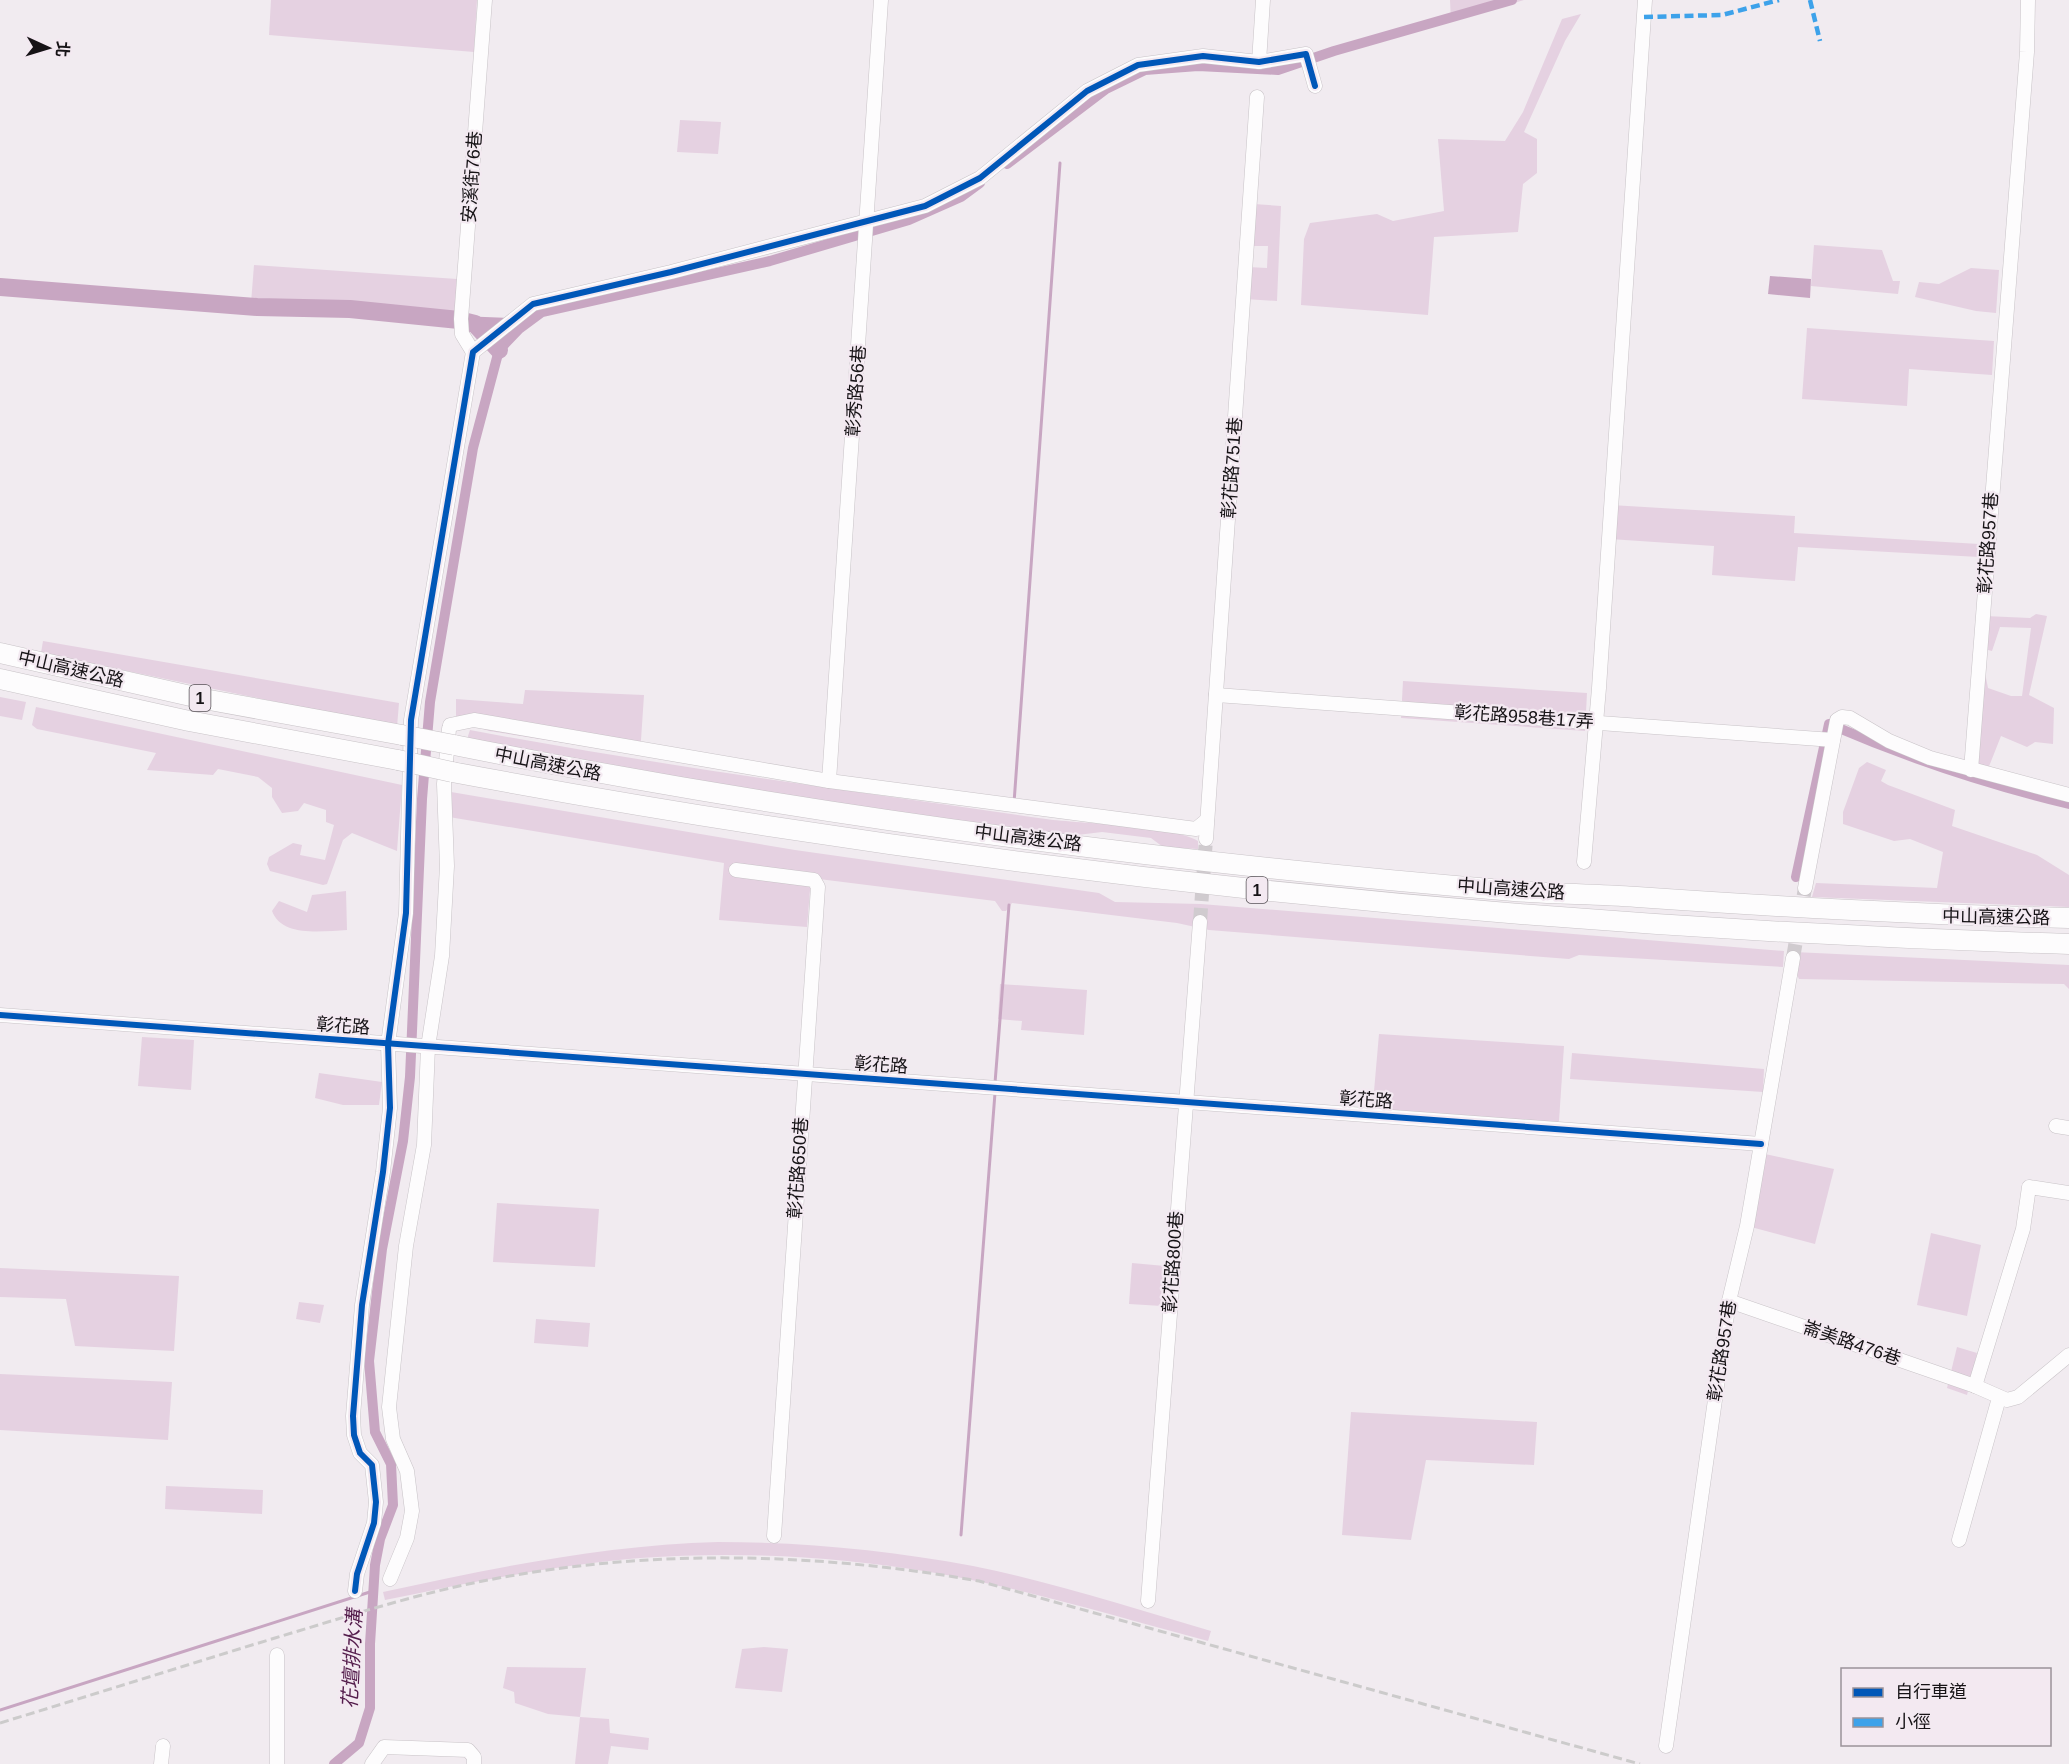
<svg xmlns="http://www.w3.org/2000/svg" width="2069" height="1764" font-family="Arial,'Noto Sans TC',sans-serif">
	<rect width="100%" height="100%" fill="#f1ebf0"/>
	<!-- green -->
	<g fill="#e5d1e1">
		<polygon points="271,0 477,0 474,52 269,35"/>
		<polygon points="1450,0 1524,0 1451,22"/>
		<polygon points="1581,14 1565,41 1524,132 1537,139 1537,173 1523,184 1518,232 1434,237 1428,315 1301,305 1304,239 1310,223 1377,214 1393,221 1444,211 1438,139 1505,141 1523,112 1562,19"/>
		<polygon points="680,120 721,122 718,154 677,152"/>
		<polygon points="1254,204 1281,206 1277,301 1245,299 1248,267 1267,268 1268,246 1251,246"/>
		<polygon points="1814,245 1882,250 1893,281 1900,281 1898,294 1811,286"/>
		<polygon points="254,265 457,279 454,318 251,303"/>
		<polygon points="1971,268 1999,270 1996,313 1976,311 1915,297 1919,282 1939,284"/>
		<polygon points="1807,328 1994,341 1992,375 1909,369 1907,406 1802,399"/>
		<polygon points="1611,505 1795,516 1794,533 1979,544 1979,557 1798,547 1795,581 1712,575 1714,546 1610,539"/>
		<polygon points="2036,614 2047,616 2029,695 2054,708 2053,744 2035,742 2027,747 2001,736 1988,769 1978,769 1983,663 1988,688 2011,696 2022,696 2031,628 2000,627 1992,651 1984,649 1985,616 2030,618"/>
		<polygon points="43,641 399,703 397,727 41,653"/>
		<polygon points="1403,681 1587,693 1585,731 1401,718"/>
		<polygon points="525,690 644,695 640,755 489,731 456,719 456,699 523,704"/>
		<polygon points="0,697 26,702 22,720 0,716"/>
		<polygon points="36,707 402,785 397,851 352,833 343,840 327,884 323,885 270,871 267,864 269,857 293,843 302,845 300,855 325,860 334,825 326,822 326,810 304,803 298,811 282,813 272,797 272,788 258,777 218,769 213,775 147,770 156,753 37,729 32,725"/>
		<path d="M470 730C661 766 853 791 1046 819 1080 824 1173 825 1198 841V849L1163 847 1151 838 1102 832 1069 836 882 811 466 742Z"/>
		<polygon points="1867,762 1886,770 1881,781 1888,785 1955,810 1952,826 2037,855 2069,875 2069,907 1812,897 1816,883 1937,888 1943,852 1910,839 1894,841 1843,824 1843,812 1859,768"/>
		<polygon points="451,792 795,850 1099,893 1115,902 1201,904 1784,951 1783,967 1579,955 1569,959 1209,930 1177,923 1012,903 1006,911 1002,911 995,901 811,878 807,927 719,920 724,863 449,817"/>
		<path d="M346 891 347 930C324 931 282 938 272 911L279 901 307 912 312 895Z"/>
		<polygon points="1794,952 2069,965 2069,989 2064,984 1799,979 1795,970"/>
		<polygon points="1000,984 1087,990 1084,1035 1021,1030 1022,1021 998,1019"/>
		<polygon points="1379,1034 1564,1046 1559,1121 1554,1126 1372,1114"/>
		<polygon points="142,1037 194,1040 191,1090 138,1086"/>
		<polygon points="1572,1053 1764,1069 1763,1092 1570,1079"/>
		<polygon points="319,1073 382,1082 379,1105 343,1105 315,1098"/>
		<polygon points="1765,1154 1834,1169 1815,1244 1751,1227"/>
		<polygon points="497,1203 599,1209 595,1267 493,1262"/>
		<polygon points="1931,1233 1981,1245 1967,1316 1917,1305"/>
		<polygon points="1132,1263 1165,1266 1162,1306 1129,1304"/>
		<polygon points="0,1268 179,1276 174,1351 75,1346 66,1299 0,1297"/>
		<polygon points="299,1302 324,1305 320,1323 296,1319"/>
		<polygon points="536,1319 590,1323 588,1347 534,1343"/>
		<polygon points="1957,1347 1977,1353 1967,1395 1947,1388"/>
		<polygon points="0,1374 172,1382 168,1440 0,1430"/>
		<polygon points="1351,1412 1537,1422 1534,1465 1426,1460 1411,1540 1342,1535"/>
		<polygon points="166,1486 263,1490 262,1514 165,1509"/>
		<path d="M718 1542C803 1542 888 1550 973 1566 1053 1582 1132 1608 1211 1631L1208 1641C1116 1617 1024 1588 930 1572 835 1556 737 1551 640 1558 554 1565 469 1583 385 1600L383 1592C494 1568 604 1545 718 1542Z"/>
		<polygon points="764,1647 788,1649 782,1692 735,1688 742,1649"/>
		<polygon points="507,1667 586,1668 580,1717 609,1719 610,1733 649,1738 648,1750 611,1746 608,1764 575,1764 580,1717 548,1714 515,1703 514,1692 503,1688"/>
	</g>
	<!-- water -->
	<g fill="#c8a6c2">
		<polygon points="1770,276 1811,279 1810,298 1768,294"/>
		<polygon points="546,315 519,329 499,350 475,324 459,320 460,316 533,319"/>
	</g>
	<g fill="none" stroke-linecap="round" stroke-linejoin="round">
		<!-- stream -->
		<g stroke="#c8a6c2" stroke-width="3">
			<polyline points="1014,803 1060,163"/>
			<polyline points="995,1083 1009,905"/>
			<polyline points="961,1535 995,1093"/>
			<polyline points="0,1710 373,1591"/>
		</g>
		<!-- canal -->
		<g stroke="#c8a6c2" stroke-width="10">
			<polyline points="1007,164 1106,89 1145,70 1198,66 1278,70 1334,51 1512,0"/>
			<path d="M1796 877 1829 724C1908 758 1986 784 2069 804"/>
			<polyline points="334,1764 359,1743 370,1708 370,1644 375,1565 380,1539 393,1505 391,1464 375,1432 369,1361 382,1249 403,1141 410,1077 422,799 430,702 473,448 499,350 519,329 542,312 770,261 909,220 961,197 980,183"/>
		</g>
		<!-- river -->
		<polyline stroke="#c8a6c2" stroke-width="18" points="0,287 257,307 350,309 459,320 475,324 499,350"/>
		<!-- minor-tunnel -->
		<g stroke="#d0cbcf" stroke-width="14" stroke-dasharray="14 7" stroke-linecap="butt">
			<polyline points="1200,922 1206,839"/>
			<polyline points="1793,958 1805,888"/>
		</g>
		<defs>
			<g id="minor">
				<polyline points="1259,62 1263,0"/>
				<polyline points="473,352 462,334 461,319 485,0"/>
				<polyline points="1216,695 1833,740"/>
				<polyline points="450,725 474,720 829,781 1196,829 1207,820"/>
				<polyline points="1971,770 2027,52 2028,0"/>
				<polyline points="829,781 881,0"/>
				<polyline points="1206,839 1257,97"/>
				<polyline points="1584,862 1599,688 1645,0"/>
				<polyline points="736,870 814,880 818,887 774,1536"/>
				<polyline points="1805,888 1837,720 1842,717 1850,718 1889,741 1930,758 2069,795"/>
				<polyline points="0,1015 1761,1144"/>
				<polyline points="2056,1126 2069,1128"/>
				<polyline points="1729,1301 1975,1386 2007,1400 2018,1397 2069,1355"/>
				<polyline points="1975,1386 2023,1229 2029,1187 2069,1193"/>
				<polyline points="1959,1540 1999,1398"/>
				<polyline points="390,1579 407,1538 412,1511 407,1471 393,1439 389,1407 406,1246 424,1145 428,1047 442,956 447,866 444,784 449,729"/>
				<polyline points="355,1591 357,1574 374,1523 376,1502 372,1465 360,1453 354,1435 353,1416 362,1305 383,1172 390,1108 388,1044 406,913 411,720 473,352 533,304 671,272 925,206 980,178 1087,91 1138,65 1203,56 1259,62 1306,54 1315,86"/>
				<polyline points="1148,1601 1200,922"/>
				<polyline points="277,1655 277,1764"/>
				<polyline points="1666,1746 1729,1301 1747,1226 1793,958"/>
				<polyline points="161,1764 163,1746"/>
				<polyline points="372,1764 384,1747 468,1750 474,1757 474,1764"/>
			</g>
			<g id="highway">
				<polyline points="0,653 204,699 402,735"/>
				<polyline points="0,679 189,721 398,760"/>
				<path d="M454 745C804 815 1159 862 1514 891 1555 894 1596 894 1637 897 1781 907 1924 915 2069 918"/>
				<path d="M452 772C985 872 1526 928 2069 944"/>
			</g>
		</defs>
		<!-- minor casing -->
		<use href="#minor" stroke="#c8c3c7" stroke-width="15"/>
		<!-- highway casing -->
		<use href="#highway" stroke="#c8c3c7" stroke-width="21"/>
		<!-- minor -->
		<use href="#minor" stroke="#fdfcfd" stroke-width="14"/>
		<!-- highway -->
		<use href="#highway" stroke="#fdfcfd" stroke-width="20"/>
		<!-- rail -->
		<path stroke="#cccbcb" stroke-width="3" stroke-dasharray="9 4.5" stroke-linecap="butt" d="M0 1723C92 1695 183 1666 275 1638 342 1618 409 1596 478 1582 644 1548 813 1552 979 1581L1640 1764"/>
		<defs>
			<g id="highway-bridge">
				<polyline points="402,735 454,745"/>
				<polyline points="398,760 452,772"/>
			</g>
		</defs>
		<!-- highway-bridge casing -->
		<use href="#highway-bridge" stroke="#c8c3c7" stroke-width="21" stroke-linecap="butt"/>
		<!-- highway-bridge -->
		<use href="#highway-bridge" stroke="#fdfcfd" stroke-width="20"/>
		<!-- quiet -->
		<g stroke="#3da2ea" stroke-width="4.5" stroke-dasharray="9 4.5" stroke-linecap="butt">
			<polyline points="1810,0 1820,41"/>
			<polyline points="1644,17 1722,15 1779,0"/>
		</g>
		<defs>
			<g id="cycleway">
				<polyline points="0,1015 1761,1144"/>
				<polyline points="355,1591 357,1574 374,1523 376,1502 372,1465 360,1453 354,1435 353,1416 362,1305 383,1172 390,1108 388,1044 406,913 411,720 473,352 533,304 671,272 925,206 980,178 1087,91 1138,65 1203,56 1259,62 1306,54 1315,86"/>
			</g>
		</defs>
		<!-- cycleway casing -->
		<use href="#cycleway" stroke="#f3e9f1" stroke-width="10"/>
		<!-- cycleway -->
		<use href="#cycleway" stroke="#0057b8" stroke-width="6"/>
	</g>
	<g text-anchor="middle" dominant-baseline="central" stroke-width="4.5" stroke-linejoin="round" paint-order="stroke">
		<!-- shield labels -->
		<g fill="#f3e9f1" stroke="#585358" stroke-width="1.5">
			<rect x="189.5" y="685" width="21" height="26" rx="4.5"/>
			<rect x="1246.5" y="877" width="21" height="26" rx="4.5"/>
		</g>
		<g font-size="16" font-weight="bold" fill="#161316">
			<text x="200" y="698">1</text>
			<text x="1257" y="890">1</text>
		</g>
		<!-- street labels -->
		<g font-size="18" fill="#161316" stroke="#f3e9f1">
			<text transform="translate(472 177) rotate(-86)">安溪街76巷</text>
			<text transform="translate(856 391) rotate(-86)">彰秀路56巷</text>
			<text transform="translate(1232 468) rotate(-86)">彰花路751巷</text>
			<text transform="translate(1988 543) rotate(-86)">彰花路957巷</text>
			<text transform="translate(71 669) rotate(13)">中山高速公路</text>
			<text transform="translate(1524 717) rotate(4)">彰花路958巷17弄</text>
			<text transform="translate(548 764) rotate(11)">中山高速公路</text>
			<text transform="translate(1028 838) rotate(7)">中山高速公路</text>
			<text transform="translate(1511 889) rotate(4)">中山高速公路</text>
			<text transform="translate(1996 917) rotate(1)">中山高速公路</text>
			<text transform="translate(343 1026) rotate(4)">彰花路</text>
			<text transform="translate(881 1065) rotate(4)">彰花路</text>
			<text transform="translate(1366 1100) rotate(4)">彰花路</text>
			<text transform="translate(798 1168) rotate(-86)">彰花路650巷</text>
			<text transform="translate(1173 1262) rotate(-86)">彰花路800巷</text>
			<text transform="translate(1852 1343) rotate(19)">崙美路476巷</text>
			<text transform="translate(1722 1351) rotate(-81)">彰花路957巷</text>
		</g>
		<!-- water labels -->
		<g font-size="20" font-style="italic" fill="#541d4c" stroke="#f3e9f1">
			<text transform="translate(352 1659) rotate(-87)">花壇排水溝</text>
		</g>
	</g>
	<!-- legend -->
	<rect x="1841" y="1668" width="210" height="78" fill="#f3e9f1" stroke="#9b9399" stroke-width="1.5"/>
	<rect x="1853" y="1688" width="30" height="9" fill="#0057b8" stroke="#9b9399" stroke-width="1.5"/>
	<text x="1895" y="1698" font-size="18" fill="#161316">自行車道</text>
	<rect x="1853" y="1718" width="30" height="9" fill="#3da2ea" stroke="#9b9399" stroke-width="1.5"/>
	<text x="1895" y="1728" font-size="18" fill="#161316">小徑</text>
	<!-- north arrow -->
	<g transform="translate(48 48) rotate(94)" stroke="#f3e9f1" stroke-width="4.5" paint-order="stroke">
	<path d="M0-4.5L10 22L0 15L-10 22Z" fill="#161316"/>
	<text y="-9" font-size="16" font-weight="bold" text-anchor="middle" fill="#161316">北</text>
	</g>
</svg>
